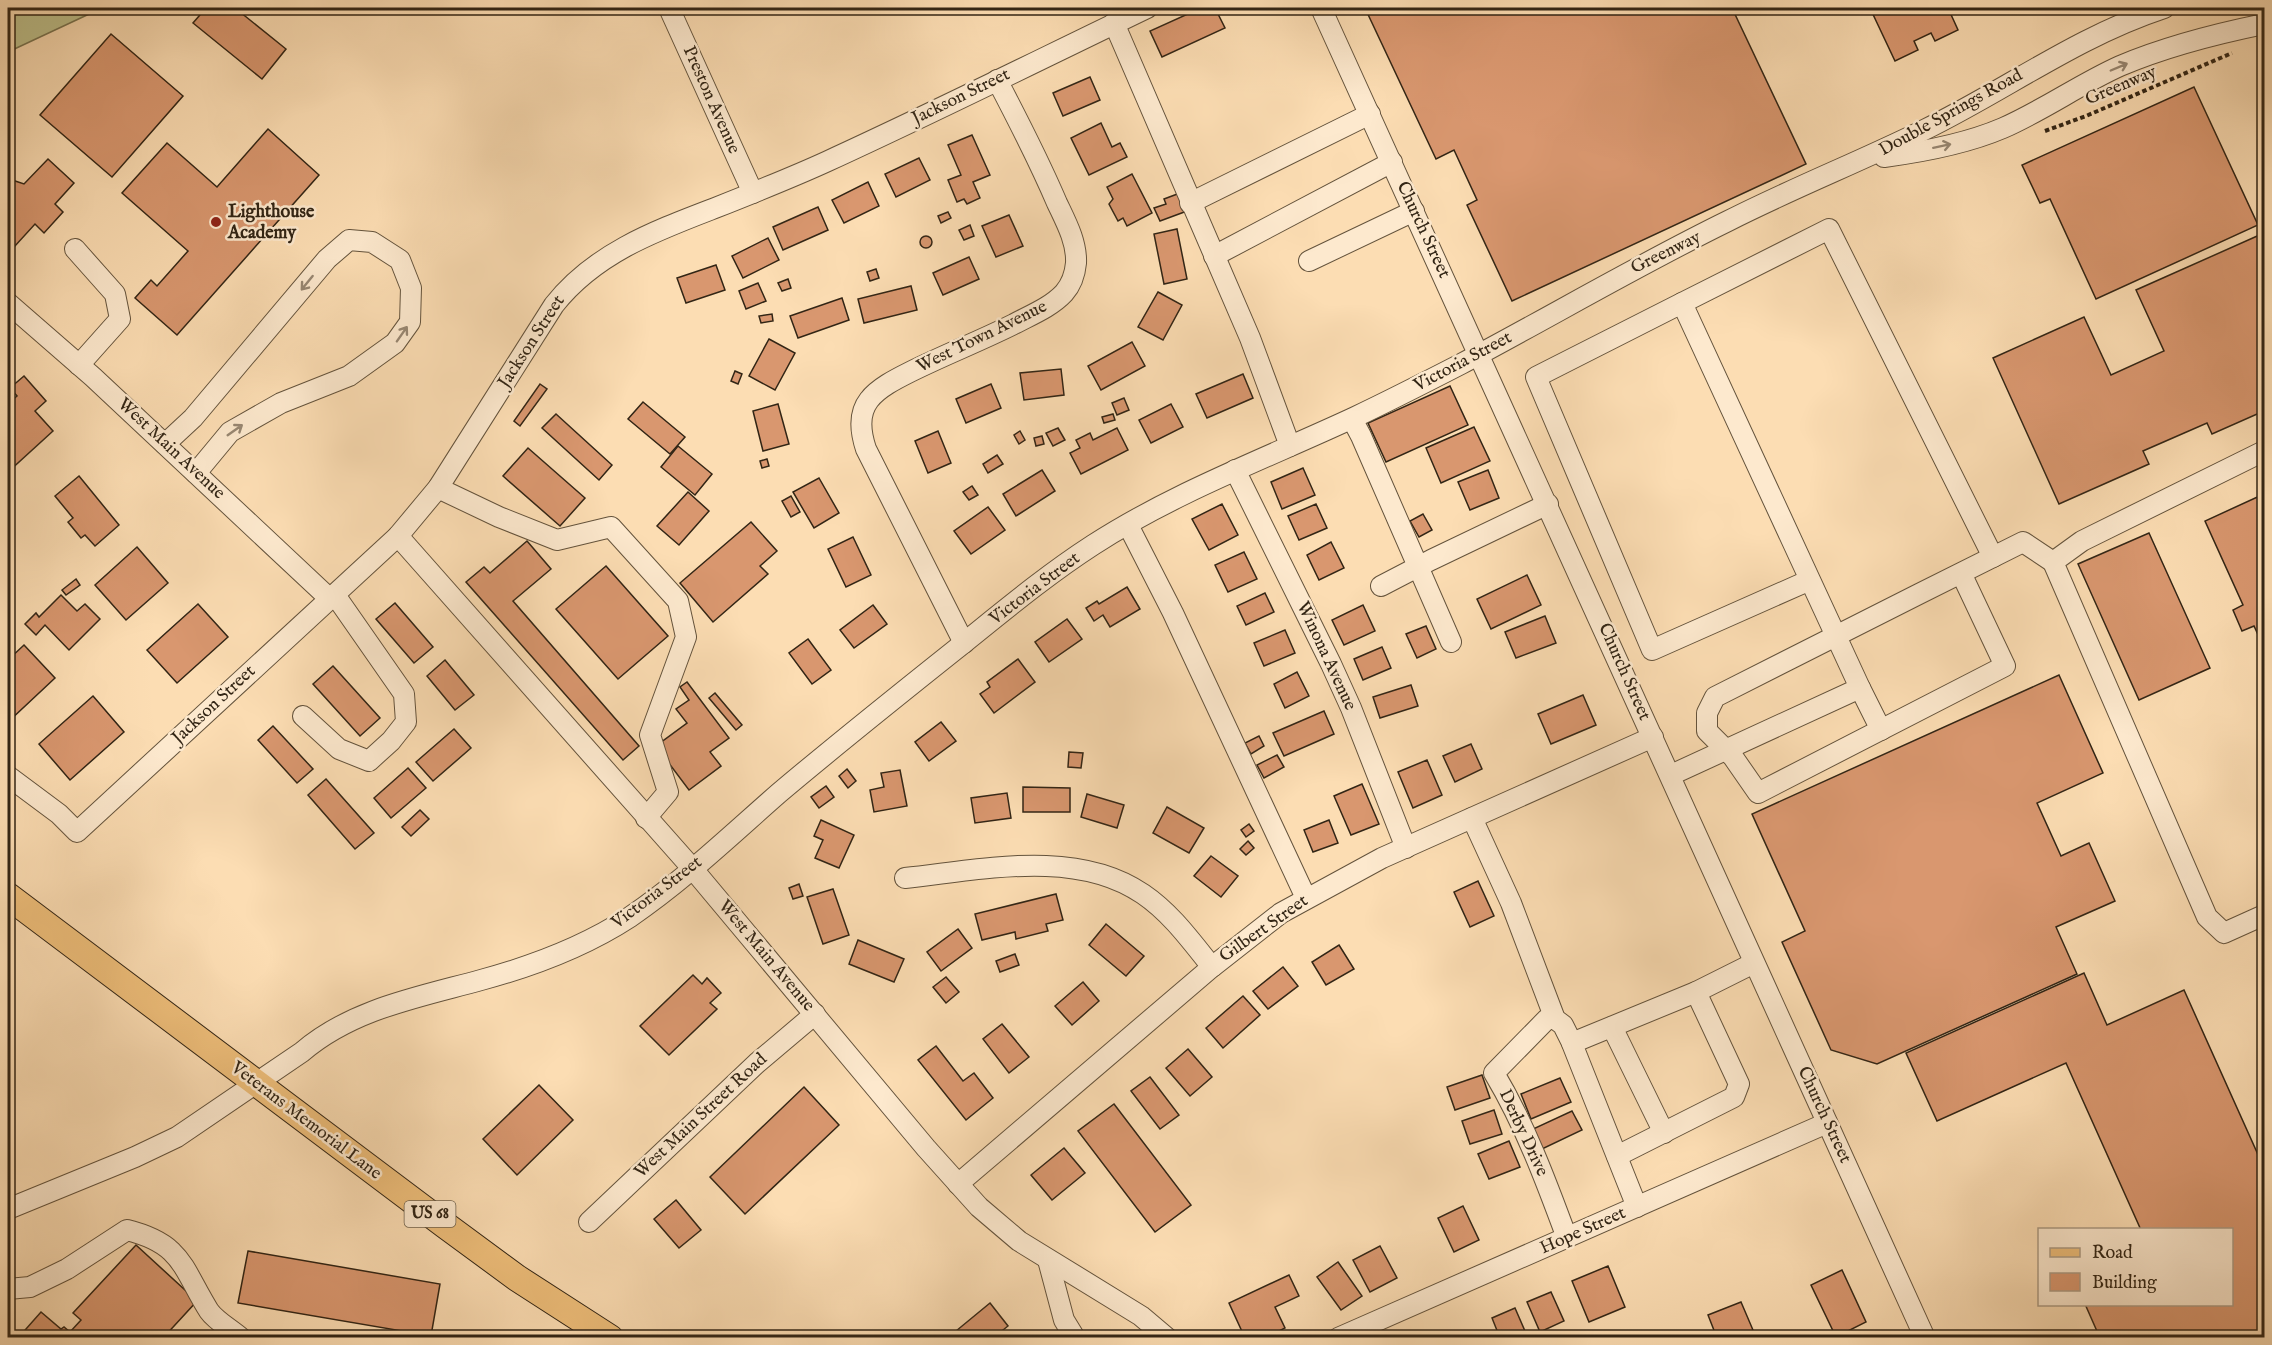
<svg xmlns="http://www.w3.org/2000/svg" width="2272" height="1345" font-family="'IM FELL English',serif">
	<rect width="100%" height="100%" fill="#fcddb3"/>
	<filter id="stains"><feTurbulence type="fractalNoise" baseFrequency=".00333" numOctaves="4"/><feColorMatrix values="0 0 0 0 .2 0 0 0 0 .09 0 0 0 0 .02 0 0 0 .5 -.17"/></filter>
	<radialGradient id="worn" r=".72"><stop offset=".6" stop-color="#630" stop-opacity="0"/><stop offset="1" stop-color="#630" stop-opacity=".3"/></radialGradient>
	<!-- green -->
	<polygon fill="#bec18c" stroke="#787350" stroke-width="1.5" points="8,8 102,8 8,52"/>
	<!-- building -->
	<g fill="#d9976f" stroke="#322515" stroke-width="1.5">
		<polygon points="206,8 235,8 286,49 262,79 193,23"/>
		<polygon points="1201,8 1215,8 1225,28 1162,57 1150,31"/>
		<polygon points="1365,8 1732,8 1806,164 1512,301 1467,205 1477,200 1454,150 1436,159"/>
		<polygon points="1870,8 1948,8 1958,30 1935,41 1931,33 1914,41 1918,50 1895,61"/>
		<polygon points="111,34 183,96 112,177 40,115"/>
		<polygon points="1090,77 1100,100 1063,116 1053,93"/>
		<polygon points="2194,87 2258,225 2096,299 2050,199 2040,203 2022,165"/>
		<polygon points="1101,123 1112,147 1120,143 1127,157 1089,175 1071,138"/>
		<polygon points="268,129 319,175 177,335 135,298 151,280 157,286 188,251 122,193 167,143 217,187"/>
		<polygon points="972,135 990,175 973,182 980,198 967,204 964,199 957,202 948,180 961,175 948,145"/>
		<polygon points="919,158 930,180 896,197 885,174"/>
		<polygon points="48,159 74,183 55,204 63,212 44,233 35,224 15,246 8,239 8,206 11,203 8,200 8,185 12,180 24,184"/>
		<polygon points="1132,174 1152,213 1127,226 1123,218 1118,221 1109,204 1113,199 1107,187"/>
		<polygon points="868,182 879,206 844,223 832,200"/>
		<polygon points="1180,193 1187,211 1160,221 1154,208 1166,204 1164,199"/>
		<polygon points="818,207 828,230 783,250 773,227"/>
		<polygon points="948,212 951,218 941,223 938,216"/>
		<polygon points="1009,215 1023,246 996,257 982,226"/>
		<polygon points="970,225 974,236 964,240 959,230"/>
		<polygon points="1177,229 1187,279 1164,284 1154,234"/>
		<polygon points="2264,233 2264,411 2212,434 2207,423 2143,451 2149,464 2059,504 1993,358 2084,317 2111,375 2164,351 2136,290"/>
		<circle cx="926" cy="242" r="6"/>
		<polygon points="768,238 779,260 743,278 732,256"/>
		<polygon points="969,257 979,279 943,295 933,273"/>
		<polygon points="716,265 725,290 686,303 677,278"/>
		<polygon points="876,269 879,278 870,281 867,272"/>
		<polygon points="788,279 791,288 782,291 778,283"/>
		<polygon points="758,283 766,301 746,309 739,291"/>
		<polygon points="911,286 917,310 864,323 858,299"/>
		<polygon points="1158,292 1182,305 1163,340 1138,327"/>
		<polygon points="842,298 849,320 798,338 790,316"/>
		<polygon points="772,314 773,321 761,323 759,316"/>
		<polygon points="769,339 795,353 775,390 749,376"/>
		<polygon points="1132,342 1145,366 1101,390 1088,366"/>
		<polygon points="1061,369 1064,395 1024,400 1020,373"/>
		<polygon points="735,371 742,374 738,384 731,381"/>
		<polygon points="1243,374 1253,398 1207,418 1196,394"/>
		<polygon points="24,376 46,401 35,411 53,431 8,472 8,404 17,396 10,388"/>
		<polygon points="540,384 547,389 520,426 514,421"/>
		<polygon points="991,384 1001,408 966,423 956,399"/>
		<polygon points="1450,386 1468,425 1386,462 1368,423"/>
		<polygon points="1124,398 1129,410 1117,415 1112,403"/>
		<polygon points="643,402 685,437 670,454 628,419"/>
		<polygon points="778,404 789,444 763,451 753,411"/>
		<polygon points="1171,404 1183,427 1151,443 1139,420"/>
		<polygon points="556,414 612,465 599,480 542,428"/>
		<polygon points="1113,414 1115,420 1104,423 1102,417"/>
		<polygon points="1474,427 1490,461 1441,483 1426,448"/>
		<polygon points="1058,428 1065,440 1053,446 1046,433"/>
		<polygon points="1117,428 1128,450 1081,474 1070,453 1080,448 1076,440 1090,433 1093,440"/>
		<polygon points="938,431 951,463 928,473 915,441"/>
		<polygon points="1020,431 1025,440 1019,444 1014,435"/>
		<polygon points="1042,436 1044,444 1036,446 1034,438"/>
		<polygon points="678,446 712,474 695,495 661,467"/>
		<polygon points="528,448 585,498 560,526 503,476"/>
		<polygon points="997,455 1003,464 988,473 983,464"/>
		<polygon points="767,459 769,466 762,468 760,461"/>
		<polygon points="1303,468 1315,495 1282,509 1271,482"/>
		<polygon points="1042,470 1055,491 1016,516 1003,494"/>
		<polygon points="1488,470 1499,498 1470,510 1458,482"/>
		<polygon points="79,476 119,525 95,546 85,535 81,538 68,522 73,518 55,496"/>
		<polygon points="819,478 839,513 814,528 793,492"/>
		<polygon points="972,486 978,495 969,500 963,492"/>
		<polygon points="688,492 709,511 679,545 657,526"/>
		<polygon points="2264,494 2264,637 2260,639 2254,626 2242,631 2233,610 2243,605 2205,521"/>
		<polygon points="791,496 800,512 791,517 782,501"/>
		<polygon points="1222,504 1238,535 1209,550 1192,519"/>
		<polygon points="1316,504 1327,528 1299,540 1288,516"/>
		<polygon points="988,507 1005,530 971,554 954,531"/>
		<polygon points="1423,514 1432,530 1419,537 1410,521"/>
		<polygon points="751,522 777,551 760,566 768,574 713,622 680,583"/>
		<polygon points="2149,533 2210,668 2139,700 2078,564"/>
		<polygon points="853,537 871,575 846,587 828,549"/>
		<polygon points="527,541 551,569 513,601 639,746 623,760 466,582 484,567 490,573"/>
		<polygon points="1331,542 1344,568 1319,580 1307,555"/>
		<polygon points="137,547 168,583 126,620 95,585"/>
		<polygon points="1244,552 1257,579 1228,592 1215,565"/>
		<polygon points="606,566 668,636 618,679 556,609"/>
		<polygon points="1527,575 1541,605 1491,629 1477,599"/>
		<polygon points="76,579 80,585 66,595 62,590"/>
		<polygon points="1127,587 1140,609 1110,627 1103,615 1094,621 1086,608 1097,601 1099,604"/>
		<polygon points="1265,593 1274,612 1246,625 1237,606"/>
		<polygon points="61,595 77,611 85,604 100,619 69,650 45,625 36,635 25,624 36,613 39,617"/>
		<polygon points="395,603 433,647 414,663 376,619"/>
		<polygon points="198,604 228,637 177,683 147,650"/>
		<polygon points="873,605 887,624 854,648 840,630"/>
		<polygon points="1363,605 1375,631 1344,645 1332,620"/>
		<polygon points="1545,616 1556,643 1516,658 1505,632"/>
		<polygon points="1067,619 1082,639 1049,662 1035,642"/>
		<polygon points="1426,626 1436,649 1417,658 1406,634"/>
		<polygon points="1285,630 1295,653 1264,666 1254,643"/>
		<polygon points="808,639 831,670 812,684 789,653"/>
		<polygon points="24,645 55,678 8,722 8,660"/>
		<polygon points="1382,647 1391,668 1363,680 1354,659"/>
		<polygon points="1018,659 1035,682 994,713 980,694 990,687 987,682"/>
		<polygon points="445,660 474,695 455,710 427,676"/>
		<polygon points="333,666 380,718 360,736 313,684"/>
		<polygon points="1297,672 1309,696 1285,708 1274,684"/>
		<polygon points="2059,675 2103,773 2037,803 2061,856 2089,843 2115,901 2056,927 2077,974 1877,1064 1831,1050 1782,942 1805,931 1752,814"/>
		<polygon points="687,682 729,738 710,752 721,766 689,790 656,746 687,723 676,709 689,700 680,687"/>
		<polygon points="1411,685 1418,706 1380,718 1373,697"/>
		<polygon points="715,693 742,725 736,730 709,698"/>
		<polygon points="1583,695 1596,725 1551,744 1538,714"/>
		<polygon points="93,696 124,732 70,780 39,744"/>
		<polygon points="1324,711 1334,734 1284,756 1273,733"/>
		<polygon points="941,722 956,741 929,761 915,742"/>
		<polygon points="273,726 313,769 297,783 258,740"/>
		<polygon points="454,729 471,748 433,781 416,762"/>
		<polygon points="1259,736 1264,746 1251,754 1245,743"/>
		<polygon points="1471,744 1482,769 1455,782 1443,756"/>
		<polygon points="1069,752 1083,753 1081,768 1068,767"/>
		<polygon points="1277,755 1284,767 1264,778 1257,765"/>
		<polygon points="1427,760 1442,795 1413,808 1398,772"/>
		<polygon points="408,768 426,788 391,818 374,798"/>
		<polygon points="847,769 856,781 848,788 839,776"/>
		<polygon points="900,770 907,806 874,812 870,790 884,787 881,773"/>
		<polygon points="326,779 374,833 355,849 308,795"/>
		<polygon points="1362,784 1379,824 1351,835 1334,796"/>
		<polygon points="826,786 834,797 819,808 811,797"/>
		<polygon points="1023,787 1070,788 1070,812 1023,812"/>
		<polygon points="1007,793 1011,818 975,823 971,798"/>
		<polygon points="1087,794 1124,805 1117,828 1081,817"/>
		<polygon points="1167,807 1204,828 1189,853 1153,833"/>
		<polygon points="420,810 429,819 411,836 402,827"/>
		<polygon points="821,820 854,835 839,868 815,858 823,840 814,836"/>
		<polygon points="1329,820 1338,843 1313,852 1304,830"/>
		<polygon points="1249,824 1254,831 1246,837 1241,830"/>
		<polygon points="1248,841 1254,848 1246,855 1240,849"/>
		<polygon points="1211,856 1238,876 1221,897 1194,876"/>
		<polygon points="1478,881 1494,916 1470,927 1454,892"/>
		<polygon points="799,884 803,896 793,899 789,888"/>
		<polygon points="833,889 849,935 823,944 807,897"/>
		<polygon points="1056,894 1063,920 1046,924 1048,931 1016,939 1015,932 982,940 975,914"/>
		<polygon points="1106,924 1144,956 1126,976 1089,945"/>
		<polygon points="958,929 972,948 941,971 927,952"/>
		<polygon points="858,940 904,959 894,982 849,964"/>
		<polygon points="1339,945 1354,969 1326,985 1312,962"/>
		<polygon points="1015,954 1019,965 1000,972 996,961"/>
		<polygon points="1283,967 1298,986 1268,1009 1253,991"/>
		<polygon points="2084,973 2107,1025 2184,990 2264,1168 2264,1338 2100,1338 2085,1304 2232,1304 2232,1230 2141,1230 2066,1063 1937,1121 1906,1053"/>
		<polygon points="693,975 702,984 707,978 721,993 710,1003 717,1009 669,1055 640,1026"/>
		<polygon points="946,977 959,992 946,1003 933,987"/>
		<polygon points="1083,982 1099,1001 1072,1025 1055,1006"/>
		<polygon points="1243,996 1260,1015 1223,1048 1206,1028"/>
		<polygon points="1002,1024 1029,1057 1009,1073 983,1039"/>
		<polygon points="936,1046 963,1081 974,1073 993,1098 966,1120 918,1060"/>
		<polygon points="1188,1049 1212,1077 1190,1096 1166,1068"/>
		<polygon points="1482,1075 1490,1098 1455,1110 1447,1087"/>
		<polygon points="1150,1077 1179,1115 1160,1129 1131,1091"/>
		<polygon points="1560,1078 1571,1102 1531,1119 1521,1094"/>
		<polygon points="539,1085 573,1120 517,1175 483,1139"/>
		<polygon points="804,1087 839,1125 745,1214 710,1177"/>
		<polygon points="1114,1104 1191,1205 1155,1232 1078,1131"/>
		<polygon points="1494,1110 1502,1134 1470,1144 1462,1121"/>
		<polygon points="1572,1111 1582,1130 1542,1149 1533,1129"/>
		<polygon points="1509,1141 1520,1167 1489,1179 1478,1154"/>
		<polygon points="1064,1148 1085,1173 1052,1200 1031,1175"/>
		<polygon points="676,1200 701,1230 679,1248 654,1219"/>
		<polygon points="1463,1206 1479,1240 1454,1252 1438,1218"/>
		<polygon points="136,1245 197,1301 163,1338 18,1338 41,1312 61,1329 64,1327 70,1332 81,1320 73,1313"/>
		<polygon points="1380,1246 1397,1278 1370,1292 1353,1260"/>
		<polygon points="248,1251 440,1284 431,1336 238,1303"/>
		<polygon points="1338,1262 1362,1296 1341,1310 1317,1277"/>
		<polygon points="1608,1266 1625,1307 1589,1322 1572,1281"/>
		<polygon points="1842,1270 1866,1322 1836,1337 1811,1285"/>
		<polygon points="1289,1275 1299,1296 1275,1307 1285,1328 1265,1338 1245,1338 1229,1303"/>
		<polygon points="1551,1292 1564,1321 1540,1332 1527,1302"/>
		<polygon points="1741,1302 1753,1330 1735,1338 1717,1338 1708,1315"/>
		<polygon points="990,1303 1008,1326 993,1338 962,1338 956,1331"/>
		<polygon points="1515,1308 1528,1338 1500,1338 1492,1318"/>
		<polygon points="1463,1331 1465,1338 1445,1338"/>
	</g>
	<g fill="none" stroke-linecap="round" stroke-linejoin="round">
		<defs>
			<g id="minor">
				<polyline points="669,8 753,193"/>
				<polyline points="1321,8 1925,1338"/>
				<polyline points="1114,23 1250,338 1290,446"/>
				<path d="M1884 157C1922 152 1968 143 2003 128 2044 110 2080 84 2120 66 2167 46 2215 34 2264 24"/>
				<polyline points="1190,203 1370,114"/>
				<polyline points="75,249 115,294 120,319 79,365"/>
				<polyline points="1214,256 1392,162"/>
				<polyline points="1309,261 1414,211"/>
				<polyline points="8,303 93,377 330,599"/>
				<polyline points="1682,303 1829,229 1993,557"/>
				<polyline points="1352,419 1361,436 1451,642"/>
				<polyline points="165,444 193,418 327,259 349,240 372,242 400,260 411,288 410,322 395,343 349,376 281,403 230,432 196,473"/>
				<polyline points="2264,451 2082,541 2053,562 2207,917 2224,933 2264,915"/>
				<polyline points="1235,470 1331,664 1351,708 1406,848"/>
				<polyline points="438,488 499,517 557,540 611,527 678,601 686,637 650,735 668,792 646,818"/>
				<polyline points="1128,525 1173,613 1306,898"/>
				<polyline points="398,536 692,868 926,1148 979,1207 1019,1241 1141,1316 1167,1338"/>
				<path d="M1961 573 2005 666 1758 793 1733 757 1707 731V713L1715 697C1818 645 1920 593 2023 542L2053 562"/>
				<polyline points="1381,586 1431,560 1548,504"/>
				<path d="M964 643 866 449C861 434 858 414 869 400 878 388 896 379 910 372 944 355 980 341 1014 324 1031 315 1051 307 1064 293 1071 285 1075 274 1076 263 1077 242 1066 222 1057 203 1039 161 1018 120 997 80"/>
				<polyline points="1860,688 1881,730"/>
				<polyline points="303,716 339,749 369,761 391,741 406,722 404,694 335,595"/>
				<polyline points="1671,775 1860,688 1682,303 1536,377 1652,650 1810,580"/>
				<path d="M8 776 59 814 77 832 398 536 438 488 554 305C595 253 655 231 715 208 753 193 791 178 828 161 935 112 1041 59 1147 8"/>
				<polyline points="1472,818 1511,903 1555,1019 1563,1025 1571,1041 1637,1207"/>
				<path d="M905 878C981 870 1076 848 1143 894 1171 913 1191 941 1212 967"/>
				<path d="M1555 1019H1547L1494 1073C1525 1125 1546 1181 1567 1238"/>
				<polyline points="1612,1027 1664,1133"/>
				<polyline points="1572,1043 1696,992"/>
				<polyline points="1617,1156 1734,1097 1739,1084 1696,992 1754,963"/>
				<polyline points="958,1184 1212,967 1281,913 1382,858 1653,737"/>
				<path d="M8 1209 135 1157 177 1137 302 1052C352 1009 419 997 481 980 533 966 584 947 630 917 683 881 731 835 779 793 837 744 896 697 955 650 1000 614 1045 576 1093 545 1175 492 1267 458 1355 417 1391 400 1426 382 1461 364 1550 317 1638 265 1728 221 1793 188 1859 162 1924 130 2006 90 2076 37 2164 8"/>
				<polyline points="589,1222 757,1063 815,1014"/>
				<polyline points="1048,1260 1064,1320 1075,1338"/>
				<path d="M8 1289 30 1287 67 1269 127 1230C183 1244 182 1268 209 1311 216 1321 232 1330 241 1338"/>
				<polyline points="1338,1338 1827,1123"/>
			</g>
			<polyline id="major" points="8,896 445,1225 517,1278 610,1338"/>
		</defs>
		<!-- minor casing -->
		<use href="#minor" stroke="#64533c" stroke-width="22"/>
		<!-- major casing -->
		<use href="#major" stroke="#322515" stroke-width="28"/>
		<!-- path -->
		<polyline stroke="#322515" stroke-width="4" stroke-dasharray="4.5 3" stroke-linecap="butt" points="2045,131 2086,116 2232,53"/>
		<!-- minor -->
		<use href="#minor" stroke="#fde9ce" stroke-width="20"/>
		<!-- major -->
		<use href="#major" stroke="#eebe7a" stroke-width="26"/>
	</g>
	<!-- one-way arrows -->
	<defs><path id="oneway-shaft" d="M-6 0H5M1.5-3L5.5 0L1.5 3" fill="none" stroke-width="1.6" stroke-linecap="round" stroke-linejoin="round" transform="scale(1.5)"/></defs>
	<g stroke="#988772">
		<use href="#oneway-shaft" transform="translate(2119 67) rotate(-23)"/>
		<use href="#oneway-shaft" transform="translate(1942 146) rotate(-12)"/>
		<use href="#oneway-shaft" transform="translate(307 283) rotate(129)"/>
		<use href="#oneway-shaft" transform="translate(402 334) rotate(-55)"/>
		<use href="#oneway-shaft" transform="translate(235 430) rotate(-35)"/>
	</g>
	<!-- markers -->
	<circle fill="#8f2418" stroke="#fde9ce" stroke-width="2" cx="216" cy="222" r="6"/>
	<g text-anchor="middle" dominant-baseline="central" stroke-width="5" stroke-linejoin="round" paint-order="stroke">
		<!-- shield labels -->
		<rect fill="#fde9ce" stroke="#6f604c" stroke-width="1.5" x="404.5" y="1201" width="51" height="26" rx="4.5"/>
		<g font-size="16" font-weight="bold" fill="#322515">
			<text x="430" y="1214">US 68</text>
		</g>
		<!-- street labels -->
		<g font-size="18" fill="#322515" stroke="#fde9ce">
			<text transform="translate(2121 86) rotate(-23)">Greenway</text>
			<text transform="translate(961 97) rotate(-26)">Jackson Street</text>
			<text transform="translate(711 100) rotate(66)">Preston Avenue</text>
			<text transform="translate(1951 113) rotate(-29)">Double Springs Road</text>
			<text transform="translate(1423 230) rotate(65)">Church Street</text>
			<text transform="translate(1666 253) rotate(-26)">Greenway</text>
			<text transform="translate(982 337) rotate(-26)">West Town Avenue</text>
			<text transform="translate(532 342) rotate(-57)">Jackson Street</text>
			<text transform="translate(1463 362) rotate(-28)">Victoria Street</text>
			<text transform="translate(171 449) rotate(43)">West Main Avenue</text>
			<text transform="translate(1035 589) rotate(-37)">Victoria Street</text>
			<text transform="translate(1326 656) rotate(65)">Winona Avenue</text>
			<text transform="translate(1624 672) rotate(66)">Church Street</text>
			<text transform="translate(214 705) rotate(-43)">Jackson Street</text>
			<text transform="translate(657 893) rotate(-37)">Victoria Street</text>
			<text transform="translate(1264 929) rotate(-35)">Gilbert Street</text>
			<text transform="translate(766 956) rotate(50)">West Main Avenue</text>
			<text transform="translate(1824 1115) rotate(65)">Church Street</text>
			<text transform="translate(701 1116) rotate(-43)">West Main Street Road</text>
			<text transform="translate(306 1121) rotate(37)">Veterans Memorial Lane</text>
			<text transform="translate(1523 1133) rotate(65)">Derby Drive</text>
			<text transform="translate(1583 1231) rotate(-24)">Hope Street</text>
		</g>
		<!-- poi labels -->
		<g font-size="18" font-weight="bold" fill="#322515" stroke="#fde9ce" text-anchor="start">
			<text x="228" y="212">Lighthouse<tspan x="228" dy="21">Academy</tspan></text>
		</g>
	</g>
	<!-- margin -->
	<rect width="2272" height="1345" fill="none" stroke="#fcddb3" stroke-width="30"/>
	<rect x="9" y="9" width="2254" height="1327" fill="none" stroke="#322515" stroke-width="3"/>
	<rect x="15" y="15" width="2242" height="1315" fill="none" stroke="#322515" stroke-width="1.5"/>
	<!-- legend -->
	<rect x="2038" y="1228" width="195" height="78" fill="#fde9ce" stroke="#ac9b84" stroke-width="1.5"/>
	<rect x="2050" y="1248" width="30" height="9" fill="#eebe7a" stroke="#ac9b84" stroke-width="1.5"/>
	<text x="2092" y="1258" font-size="18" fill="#322515">Road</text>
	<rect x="2050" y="1273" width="30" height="18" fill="#d9976f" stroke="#ac9b84" stroke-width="1.5"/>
	<text x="2092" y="1288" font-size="18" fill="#322515">Building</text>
	<rect width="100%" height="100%" filter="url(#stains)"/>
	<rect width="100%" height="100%" fill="url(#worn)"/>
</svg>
